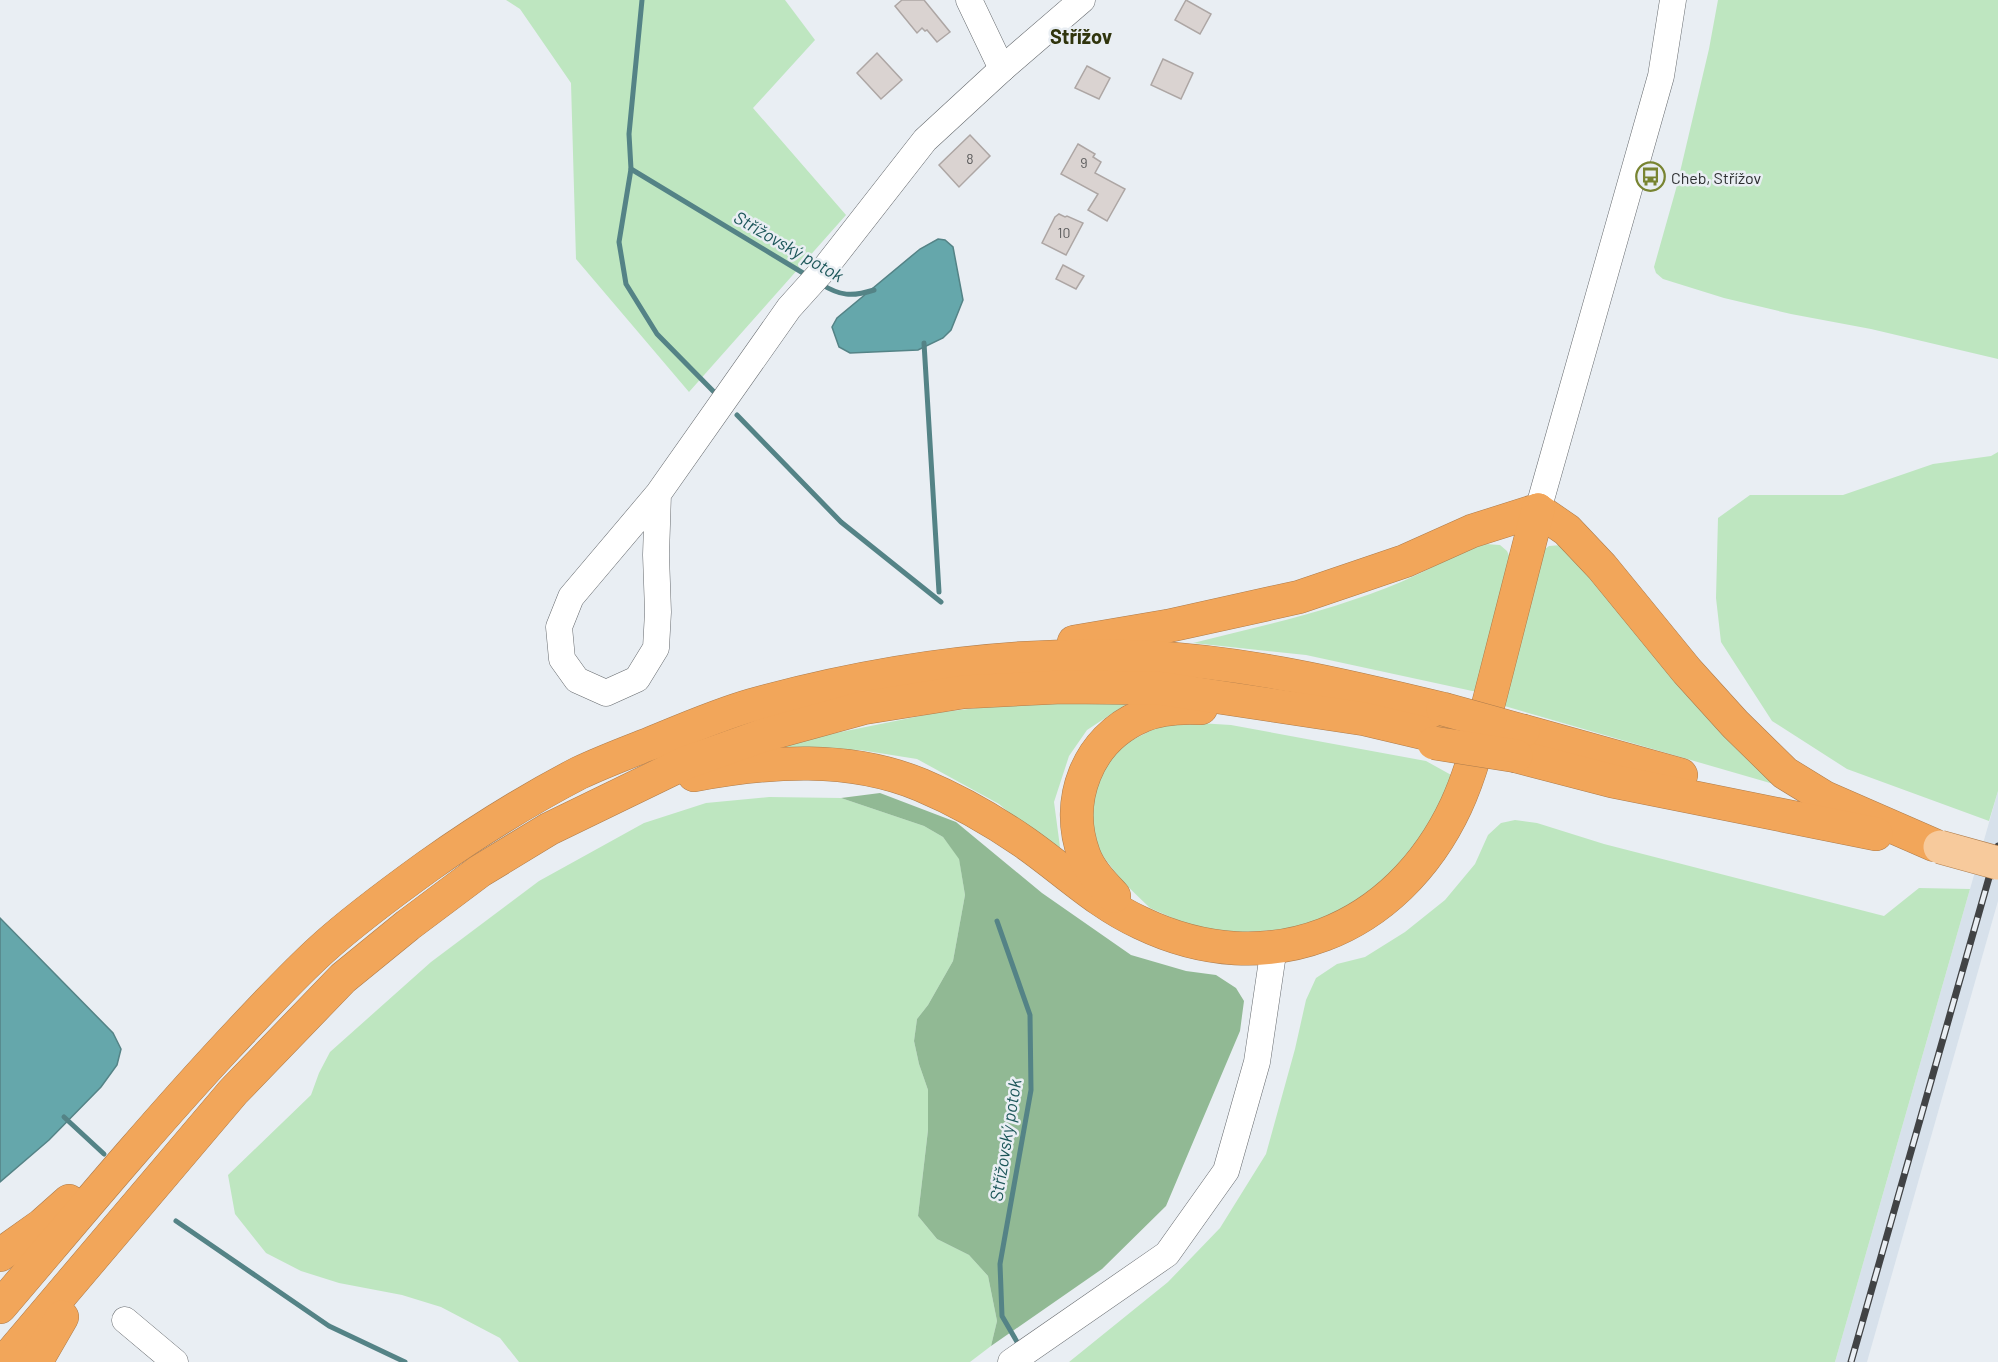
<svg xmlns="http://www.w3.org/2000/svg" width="1998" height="1362" font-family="Barlow,sans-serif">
	<rect width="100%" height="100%" fill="#e9eef3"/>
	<!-- built -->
	<polygon fill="#d7e1eb" points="1998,791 1998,901 1867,1362 1835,1362"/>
	<!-- green -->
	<g fill="#bee6c0">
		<polygon points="506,0 785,0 815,40 753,108 846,215 689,392 576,259 571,83 520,9"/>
		<polygon points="1718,0 1998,0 1998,359 1871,329 1791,314 1724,298 1663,279 1656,273 1654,267 1676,189 1709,49"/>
		<polygon points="1998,452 1998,791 1989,821 1847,769 1772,721 1721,642 1716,598 1718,518 1750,495 1843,495 1933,464 1991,456"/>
		<path d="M1485 544 1500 545 1507 551 1511 560 1477 692 1306 655 1193 643C1263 626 1334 610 1401 582 1429 570 1455 554 1485 544Z"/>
		<polygon points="1562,545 1777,785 1501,705 1541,552 1549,546"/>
		<polygon points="1018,703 1128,703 1087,730 1069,756 1054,802 1060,847 1046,844 999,804 917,759 860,750 777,748 821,736 935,713"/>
		<polygon points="1183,722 1231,725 1426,761 1453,776 1442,801 1414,849 1372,892 1333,915 1291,929 1227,933 1184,923 1150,908 1121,880 1100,852 1091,819 1094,789 1107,762 1122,745 1164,724"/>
		<polygon points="769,797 841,798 924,826 943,837 959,858 965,895 953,961 928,1005 917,1019 914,1041 919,1064 928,1090 928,1130 918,1216 937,1239 969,1255 988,1276 997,1321 991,1346 970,1362 519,1362 500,1338 441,1307 402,1295 339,1283 301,1271 266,1253 235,1214 228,1175 311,1095 319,1073 330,1052 431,962 539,881 644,823 706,803"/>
		<polygon points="1515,820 1537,823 1604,844 1884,916 1919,888 1970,889 1835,1362 1069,1362 1168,1282 1220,1228 1266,1154 1295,1049 1306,1000 1316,978 1337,964 1365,957 1405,932 1445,900 1475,864 1488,835 1501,823"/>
	</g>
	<!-- forest -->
	<polygon fill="#91b994" points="880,793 956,822 1042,893 1131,955 1186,971 1216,975 1236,988 1244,1001 1240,1031 1166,1206 1102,1269 991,1346 997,1321 988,1276 969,1255 937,1239 918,1216 928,1130 928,1090 919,1064 914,1041 917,1019 928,1005 953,961 965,895 959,859 943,837 924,826 841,798"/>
	<!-- water -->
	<g fill="#65a7ab" stroke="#548386" stroke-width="1.5">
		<polygon points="938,239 945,240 953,247 963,300 951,330 943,338 918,350 850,353 839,347 832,327 837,318 920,249"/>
		<polygon points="0,918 113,1033 121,1049 117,1065 101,1087 49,1140 0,1182"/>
	</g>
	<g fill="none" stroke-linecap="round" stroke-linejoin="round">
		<!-- stream -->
		<g stroke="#548386" stroke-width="5">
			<polyline points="642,0 629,134 631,169 808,276"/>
			<polyline points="631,169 619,242 626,284 657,334 716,394"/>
			<path d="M821 284C840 296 852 297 874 290"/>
			<polyline points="924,343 939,592"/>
			<polyline points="737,415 841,522 941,602"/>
			<polyline points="997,921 1030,1015 1031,1090 1000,1264 1002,1316 1020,1347"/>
			<polyline points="64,1117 104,1154"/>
			<polyline points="176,1221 329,1326 405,1362"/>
		</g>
	</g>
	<!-- building -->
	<g fill="#dad3d1" stroke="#ada6a4" stroke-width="1.5">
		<polygon points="902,0 924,0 950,32 937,42 927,30 925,31 922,28 917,33 895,6"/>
		<polygon points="1186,0 1211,14 1200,34 1175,20"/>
		<polygon points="877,53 902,80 881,99 857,73"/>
		<polygon points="1163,59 1193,73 1181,99 1151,85"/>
		<polygon points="1087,66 1110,78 1099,99 1075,88"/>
		<polygon points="970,135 990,156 959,187 939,165"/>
		<polygon points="1078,144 1095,154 1093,157 1101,162 1095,173 1125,189 1107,221 1088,210 1098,194 1061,174"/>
		<polygon points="1059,214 1065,217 1067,216 1083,223 1066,255 1042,243 1055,217"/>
		<polygon points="1063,265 1084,276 1076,289 1056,279"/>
	</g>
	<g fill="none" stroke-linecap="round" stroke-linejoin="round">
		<defs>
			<g id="minor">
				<polyline points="969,0 1002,69"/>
				<polyline points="658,494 656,555 658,612 656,648 637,679 606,693 577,680 562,659 559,627 571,597 658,494 789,308 825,268 925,140 1002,69 1082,0"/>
				<polyline points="1538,510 1661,76 1673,0"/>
				<polyline points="125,1320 175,1362"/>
				<polyline points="1011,1362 1167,1254 1226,1171 1257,1062 1274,947"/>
			</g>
			<g id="highway">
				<polyline points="1538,510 1567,530 1602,567 1687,671 1735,724 1785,773 1824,797 1934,845"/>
				<polyline points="1074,642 1168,626 1299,597 1405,561 1472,531 1538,510"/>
				<polyline points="1523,731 1681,775"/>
				<polyline points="1516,756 1612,781 1876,834"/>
				<path d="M694 775C769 761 849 755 921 785 957 800 992 820 1024 842 1063 869 1097 903 1141 923 1268 984 1397 932 1456 806 1474 767 1483 724 1494 682 1509 625 1523 567 1538 510"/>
				<path d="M1114 896C1103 884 1090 871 1084 855 1064 801 1087 739 1142 716 1160 708 1181 707 1201 708"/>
				<polyline points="0,1255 42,1225 69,1201"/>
				<path d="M0 1307C75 1219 149 1130 227 1046 258 1013 289 979 322 949 355 919 392 892 428 866 476 832 527 800 579 773 602 762 626 753 649 744 683 730 717 715 752 705 879 670 1012 651 1144 657 1246 662 1344 685 1443 709"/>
				<polyline points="4,1362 233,1092 343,978 408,925 480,871 549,829 685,763 761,736 863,708 963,692 1062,687 1158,688 1364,719 1436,736"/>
				<polyline points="36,1362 62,1317"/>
			</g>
		</defs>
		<!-- minor casing -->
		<use href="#minor" stroke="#666a6e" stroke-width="27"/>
		<!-- highway casing -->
		<use href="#highway" stroke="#ad7c4c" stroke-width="34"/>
		<!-- minor -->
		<use href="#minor" stroke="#fff" stroke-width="26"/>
		<!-- highway -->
		<use href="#highway" stroke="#f2a65a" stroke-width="33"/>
		<defs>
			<polyline id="rail" points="1851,1362 1998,846"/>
		</defs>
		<!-- rail casing -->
		<use href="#rail" stroke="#414345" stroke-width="7"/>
		<!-- rail -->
		<use href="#rail" stroke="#e9eef3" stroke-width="4.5" stroke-dasharray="14" stroke-linecap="butt"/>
		<defs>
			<polyline id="major-bridge" points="1940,847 1998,863"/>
			<g id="highway-bridge">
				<polyline points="1443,709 1523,731"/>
				<polyline points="1434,743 1516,756"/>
			</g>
		</defs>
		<!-- major-bridge casing -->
		<use href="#major-bridge" stroke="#ad7c4c" stroke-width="34" stroke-linecap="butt"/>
		<!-- highway-bridge casing -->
		<use href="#highway-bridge" stroke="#ad7c4c" stroke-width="34" stroke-linecap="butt"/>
		<!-- major-bridge -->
		<use href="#major-bridge" stroke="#f7ca9c" stroke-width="33"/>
		<!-- highway-bridge -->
		<use href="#highway-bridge" stroke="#f2a65a" stroke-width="33"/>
	</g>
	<!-- icons -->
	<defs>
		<symbol id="bus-ring" viewBox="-11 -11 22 22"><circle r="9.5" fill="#e9eef3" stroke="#788431" stroke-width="1.5"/><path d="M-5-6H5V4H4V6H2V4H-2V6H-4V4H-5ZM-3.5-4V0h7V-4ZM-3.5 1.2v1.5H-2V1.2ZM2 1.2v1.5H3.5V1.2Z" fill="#788431"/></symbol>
	</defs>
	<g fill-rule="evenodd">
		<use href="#bus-ring" x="1634" y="160" width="33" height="33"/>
	</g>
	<g text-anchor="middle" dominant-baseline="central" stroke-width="5" stroke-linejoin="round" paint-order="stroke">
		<!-- number labels -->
		<g font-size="14" fill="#585859">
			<text x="970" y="158">8</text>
			<text x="1084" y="162">9</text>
			<text x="1064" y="232">10</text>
		</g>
		<!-- poi labels -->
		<g font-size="16" fill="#2d2f31" stroke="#e9eef3" text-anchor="start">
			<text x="1671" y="177">Cheb, Střížov</text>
		</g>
		<!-- water labels -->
		<g font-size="18" font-style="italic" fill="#1d575a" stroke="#e9eef3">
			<text transform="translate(789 246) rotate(30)">Střížovský potok</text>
			<text transform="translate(1005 1140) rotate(-81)">Střížovský potok</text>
		</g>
		<!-- quarter labels -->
		<g font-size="20" font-weight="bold" fill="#30350d" stroke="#e9eef3">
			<text x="1081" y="36">Střížov</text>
		</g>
	</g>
</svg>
